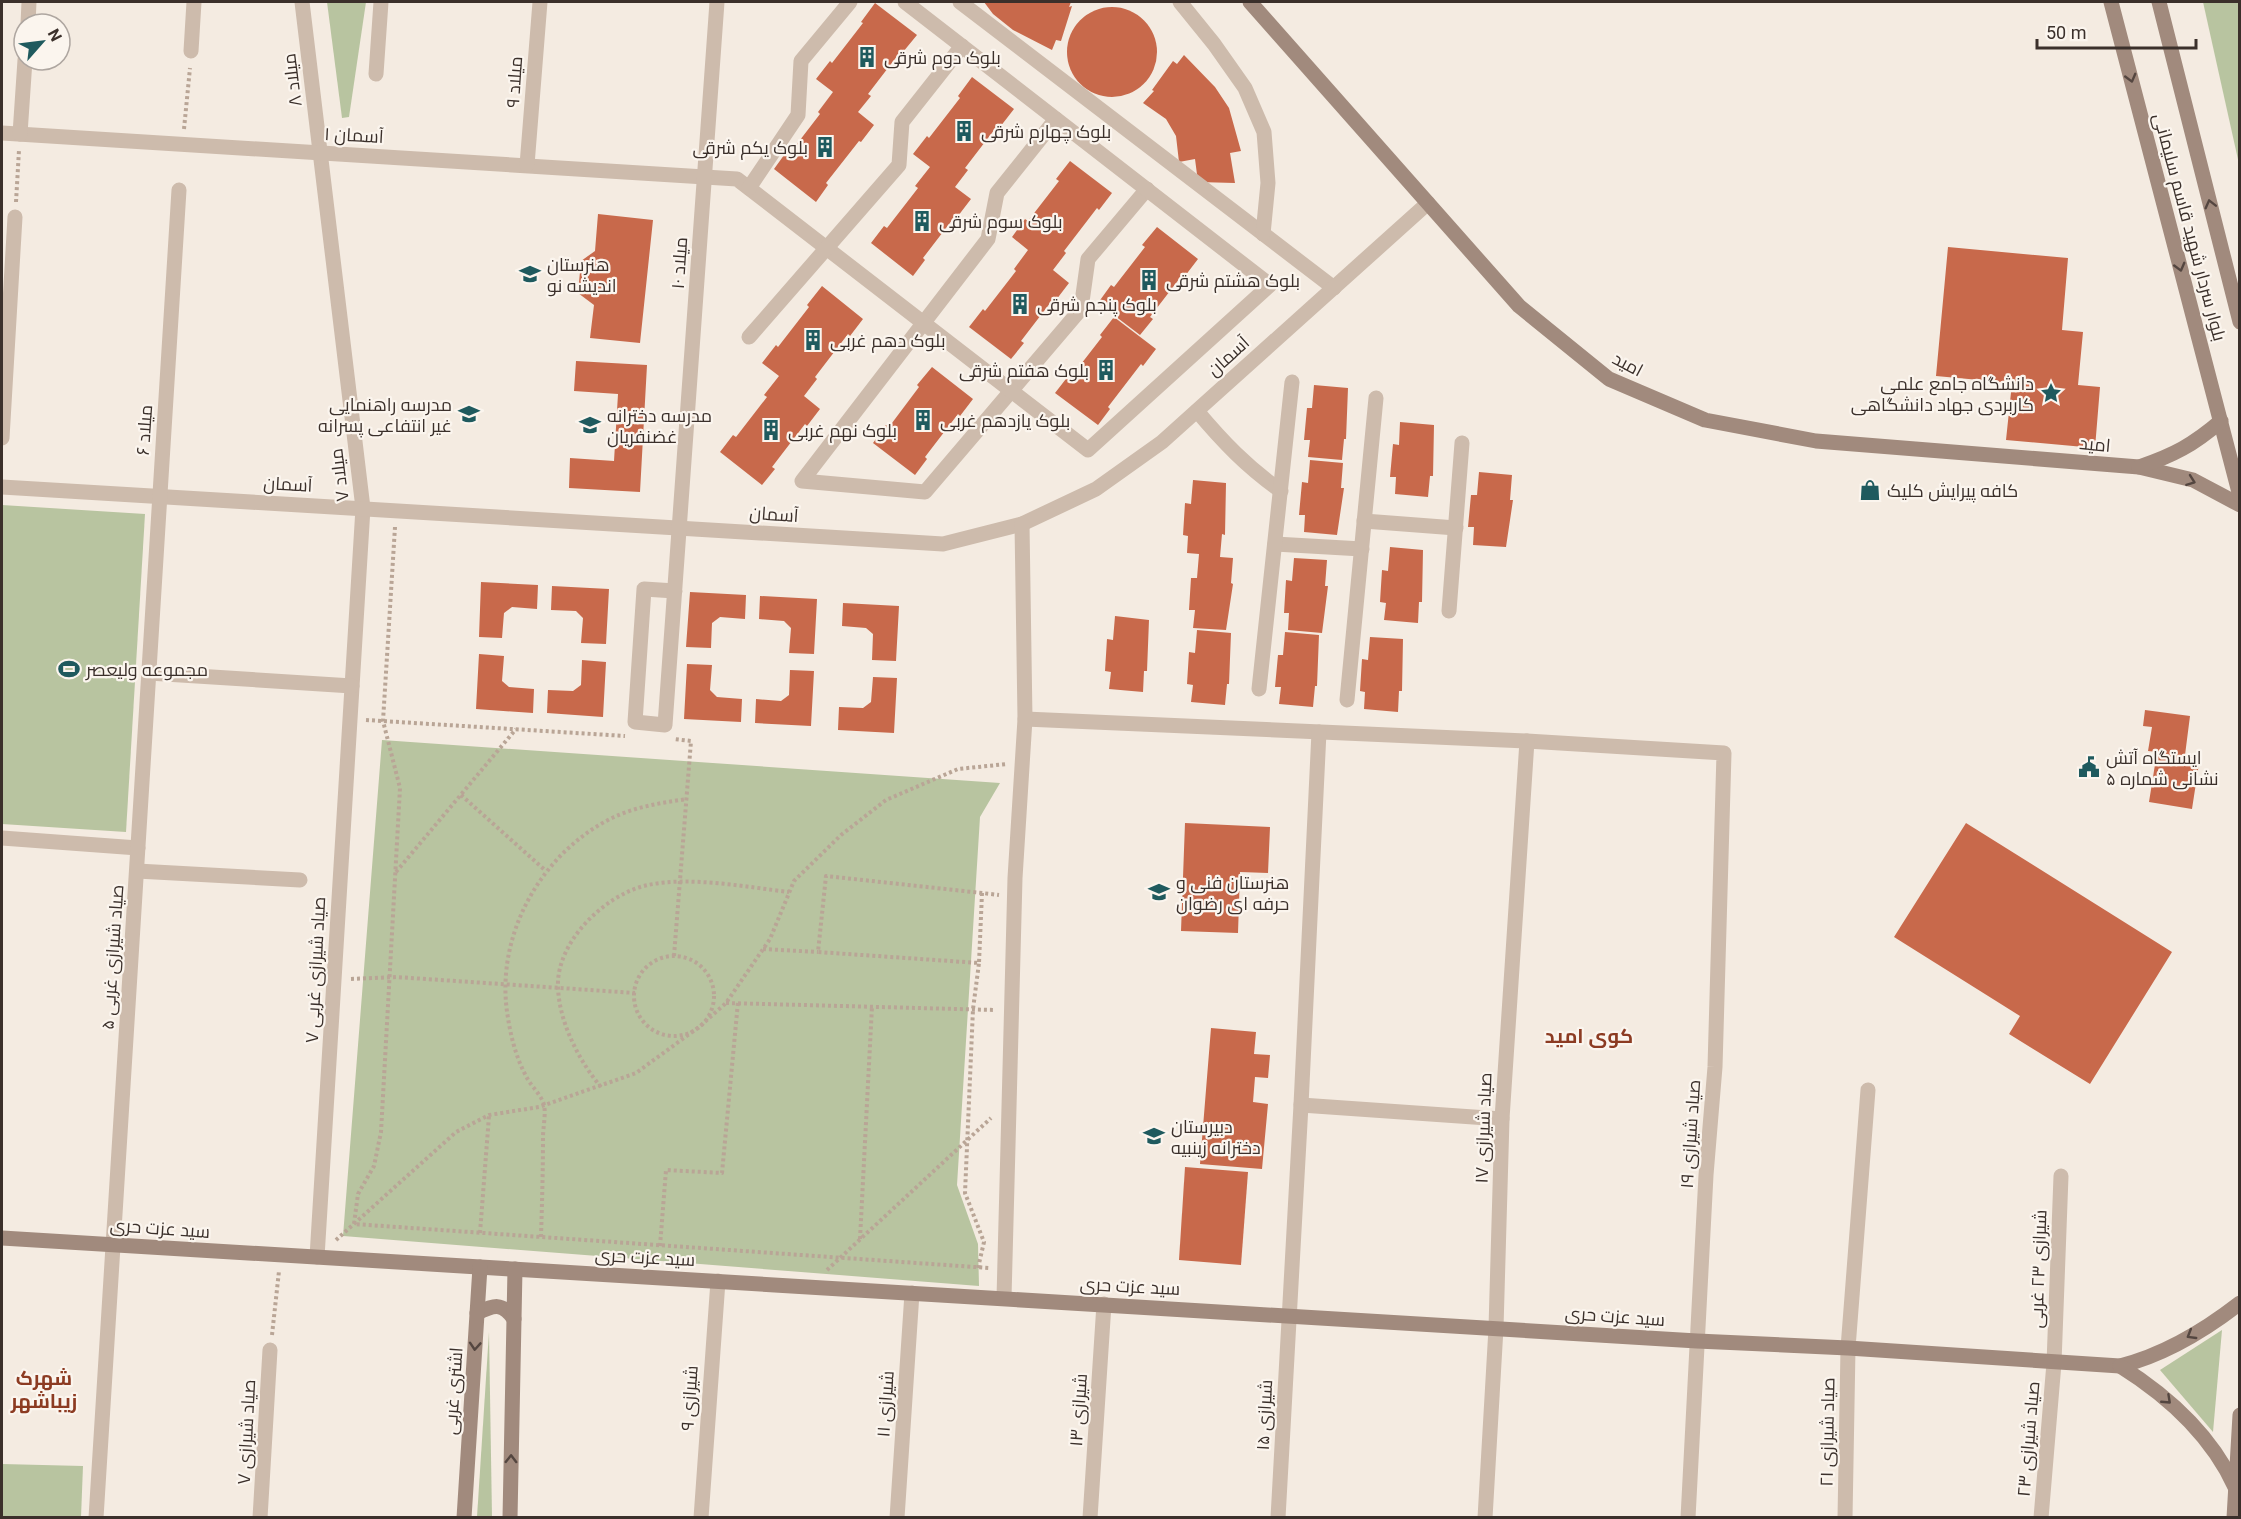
<svg xmlns="http://www.w3.org/2000/svg" width="2241" height="1519" font-family="Roboto,Cairo,sans-serif">
	<rect width="100%" height="100%" fill="#f4ebe1"/>
	<!-- green -->
	<g fill="#b8c4a0">
		<polygon points="327,2 366,2 349,117 342,118"/>
		<polygon points="2203,2 2239,2 2239,164"/>
		<polygon points="2,505 145,514 126,832 2,824"/>
		<polygon points="382,740 1000,783 980,817 957,1185 978,1244 979,1286 343,1236"/>
		<polygon points="2222,1330 2213,1432 2160,1370"/>
		<polygon points="489,1332 492,1517 477,1517"/>
		<polygon points="2,1464 83,1466 81,1517 2,1517"/>
	</g>
	<!-- building -->
	<g fill="#c8694b">
		<polygon points="984,2 1071,2 1069,7 1072,6 1061,41 1056,40 1052,50 1013,30 993,14"/>
		<polygon points="875,3 917,35 903,52 901,51 868,94 871,96 858,112 874,125 861,142 859,141 826,183 828,185 816,202 774,169 787,151 790,153 820,114 818,112 833,92 816,79 830,61 832,63 863,23 861,22"/>
		<circle cx="1112" cy="52" r="45"/>
		<polygon points="1184,55 1215,87 1229,108 1241,151 1230,153 1235,183 1198,182 1195,159 1179,162 1176,136 1166,119 1143,103 1154,91 1152,90 1173,61 1177,64"/>
		<polygon points="972,77 1014,109 1000,127 998,125 965,168 968,170 955,187 971,199 958,216 956,215 923,258 925,260 913,276 871,243 884,226 887,228 918,188 915,186 930,167 913,154 927,136 929,138 960,98 958,96"/>
		<polygon points="1070,161 1112,193 1099,210 1097,208 1064,251 1066,253 1053,270 1069,283 1056,300 1054,298 1021,341 1024,343 1011,359 969,327 983,309 985,311 1016,271 1014,269 1028,250 1012,237 1025,219 1028,221 1059,181 1056,179"/>
		<polygon points="598,214 653,220 640,343 590,338 594,305 578,293 581,261 595,251"/>
		<polygon points="1157,227 1198,259 1185,276 1183,274 1150,317 1153,319 1140,335 1098,303 1111,285 1114,287 1145,247 1142,245"/>
		<polygon points="1948,247 2068,258 2062,330 2083,332 2078,385 2100,387 2095,448 2006,440 2012,383 1936,376"/>
		<polygon points="822,286 863,319 850,336 848,334 815,377 817,379 804,396 820,409 807,426 805,424 772,467 775,469 762,485 720,452 733,435 736,437 767,397 764,395 779,376 762,363 776,345 778,347 809,307 807,305"/>
		<polygon points="1114,317 1156,349 1143,366 1141,364 1108,407 1110,409 1098,425 1055,393 1069,375 1071,377 1102,337 1100,335"/>
		<polygon points="576,361 647,365 640,492 569,488 570,458 614,461 618,394 574,391"/>
		<polygon points="932,367 973,399 960,416 958,414 925,457 927,459 915,475 873,443 886,425 889,427 919,387 917,385"/>
		<polygon points="1314,385 1348,388 1346,439 1344,439 1342,460 1308,457 1310,440 1304,440 1307,408 1312,408"/>
		<polygon points="1400,422 1434,425 1433,476 1430,476 1428,497 1395,494 1396,477 1390,477 1393,444 1399,445"/>
		<polygon points="1310,460 1343,463 1341,488 1344,488 1337,535 1304,532 1305,515 1299,515 1302,482 1308,483"/>
		<polygon points="1479,472 1512,475 1510,500 1513,500 1506,547 1473,545 1474,527 1468,527 1471,495 1477,495"/>
		<polygon points="1193,480 1226,483 1225,535 1222,534 1220,557 1233,558 1231,583 1233,584 1226,630 1193,628 1195,610 1189,610 1191,578 1197,578 1199,554 1187,553 1188,536 1183,535 1185,503 1191,504"/>
		<polygon points="1390,547 1423,550 1422,602 1419,602 1418,623 1384,620 1386,603 1380,602 1382,570 1388,571"/>
		<polygon points="1294,558 1327,560 1325,586 1328,586 1322,633 1288,630 1289,613 1284,613 1286,580 1292,581"/>
		<polygon points="481,582 538,585 537,609 512,607 504,613 502,638 479,637"/>
		<polygon points="552,586 609,589 606,644 581,643 583,618 576,611 551,610"/>
		<polygon points="690,592 746,595 745,619 720,617 712,623 711,648 686,647"/>
		<polygon points="760,596 817,599 814,654 789,653 791,628 784,621 759,619"/>
		<polygon points="843,603 899,606 896,661 872,660 873,634 866,628 842,626"/>
		<polygon points="1115,616 1149,620 1147,671 1144,671 1143,692 1109,689 1111,672 1105,671 1107,639 1113,640"/>
		<polygon points="1197,630 1231,633 1229,684 1227,684 1225,705 1191,702 1193,685 1187,684 1189,652 1195,653"/>
		<polygon points="1285,632 1319,635 1317,686 1315,686 1313,707 1279,704 1281,687 1275,687 1278,655 1283,655"/>
		<polygon points="1370,637 1403,639 1402,691 1399,691 1398,712 1364,709 1365,692 1360,691 1362,659 1368,660"/>
		<polygon points="479,654 504,656 502,681 509,687 534,689 533,713 476,709"/>
		<polygon points="582,660 606,662 603,717 547,713 548,690 573,691 581,685"/>
		<polygon points="687,664 712,665 710,690 717,697 742,699 741,722 684,719"/>
		<polygon points="790,670 814,671 811,726 755,723 756,699 781,701 789,695"/>
		<polygon points="873,677 897,678 894,733 838,730 839,707 863,708 871,702"/>
		<polygon points="2145,710 2190,716 2185,755 2200,757 2192,809 2149,802 2157,752 2148,751 2152,727 2143,726"/>
		<polygon points="1185,823 1270,827 1268,873 1240,872 1238,933 1181,931"/>
		<polygon points="1966,823 2172,952 2090,1084 2009,1034 2020,1016 1894,937"/>
		<polygon points="1211,1028 1256,1032 1254,1054 1270,1055 1268,1078 1255,1077 1253,1102 1268,1104 1262,1169 1200,1164"/>
		<polygon points="1185,1167 1248,1172 1241,1265 1179,1260"/>
	</g>
	<g fill="none" stroke-linecap="round" stroke-linejoin="round">
		<!-- path -->
		<g stroke="#b9a596" stroke-width="4" stroke-dasharray="3 3" stroke-linecap="butt">
			<polyline points="184,129 190,68"/>
			<polyline points="16,202 19,150"/>
			<polyline points="395,527 383,721 400,788 381,1132 374,1166 358,1194 354,1224 989,1268"/>
			<polyline points="366,720 625,736"/>
			<polyline points="461,795 546,871"/>
			<polyline points="396,872 516,729"/>
			<polyline points="982,893 979,963 818,952 826,876 982,893 999,895"/>
			<polyline points="763,949 818,952"/>
			<polyline points="674,956 691,741 674,739"/>
			<circle cx="674" cy="996" r="40"/>
			<polyline points="351,979 396,977 635,993"/>
			<polyline points="726,1003 995,1010"/>
			<path d="M601 1087C579 1061 559 1022 558 987 556 942 605 894 648 885 690 876 746 887 789 892"/>
			<polyline points="480,1233 489,1116"/>
			<path d="M541 1237C542 1204 543 1171 543 1137 543 1128 546 1114 544 1105 542 1096 532 1087 527 1078 517 1060 511 1038 508 1018 494 939 538 857 608 820 633 807 660 803 687 799"/>
			<polyline points="860,1239 872,1006"/>
			<polyline points="336,1240 456,1132 489,1115 539,1107 636,1073 699,1027 726,1003 770,939 794,881 841,835 886,800 958,769 1007,764"/>
			<polyline points="660,1246 666,1170 722,1173 738,1002"/>
			<polyline points="978,1268 984,1242 965,1193 973,1009 979,963"/>
			<polyline points="827,1270 991,1118"/>
			<polyline points="272,1335 279,1271"/>
		</g>
		<!-- street -->
		<g stroke="#cdbbac" stroke-width="15">
			<polyline points="302,2 363,508 317,1257"/>
			<polyline points="960,2 1334,288"/>
			<polyline points="1180,2 1214,44 1245,88 1264,132 1268,183 1263,234"/>
			<polyline points="28,24 29,2"/>
			<polyline points="191,51 194,2"/>
			<polyline points="376,74 381,2"/>
			<polyline points="1056,119 997,193 988,239 802,481 925,492 1081,309 1088,259 1147,189"/>
			<polyline points="2,133 737,179 1088,450 1270,285 905,2"/>
			<polyline points="20,134 25,60"/>
			<polyline points="527,165 540,2"/>
			<polyline points="749,188 798,115 801,61 850,2"/>
			<polyline points="749,337 899,165 902,122 962,46"/>
			<path d="M1197 411C1223 442 1247 467 1281 491"/>
			<polyline points="2,438 15,217"/>
			<polyline points="2,487 943,544 1022,524 1096,489 1162,442 1428,203"/>
			<polyline points="1364,521 1456,528"/>
			<polyline points="1275,544 1362,549"/>
			<polyline points="675,591 644,589 635,722 665,725 717,2"/>
			<polyline points="1449,611 1462,443"/>
			<polyline points="149,673 352,686"/>
			<polyline points="1259,689 1292,382"/>
			<polyline points="1347,700 1376,398"/>
			<polyline points="1025,719 1527,741 1724,753 1715,1067 1706,1175 1688,1518"/>
			<polyline points="2,838 138,848"/>
			<polyline points="137,871 300,880"/>
			<polyline points="1301,1105 1502,1119"/>
			<polyline points="1004,1298 1015,878 1025,719 1022,524"/>
			<polyline points="96,1518 179,190"/>
			<polyline points="260,1518 270,1350"/>
			<polyline points="701,1518 718,1281"/>
			<polyline points="897,1518 912,1293"/>
			<polyline points="1090,1518 1104,1304"/>
			<polyline points="1278,1518 1301,1105 1319,732"/>
			<polyline points="1485,1518 1496,1328 1502,1119 1527,741"/>
			<polyline points="1845,1518 1848,1348 1868,1090"/>
			<polyline points="2041,1518 2054,1363 2061,1176"/>
		</g>
		<!-- secondary -->
		<g stroke="#a18a7d" stroke-width="15">
			<polyline points="1250,2 1519,306 1609,379 1705,420 1816,441 2139,467 2193,480 2240,505"/>
			<polyline points="2111,2 2240,496"/>
			<polyline points="2159,2 2240,322"/>
			<path d="M2139 467C2174 455 2193 445 2221 421"/>
			<path d="M2 1238 1697 1341 1848 1348 2120 1366C2164 1355 2204 1331 2240 1303"/>
			<path d="M477 1313C494 1305 502 1302 514 1319"/>
			<path d="M2120 1366C2168 1396 2211 1435 2235 1487"/>
			<polyline points="464,1518 480,1267"/>
			<polyline points="510,1518 515,1269"/>
			<polyline points="2234,1518 2240,1415"/>
		</g>
	</g>
	<!-- one-way arrows -->
	<defs><path id="oneway-chevron" d="M-2-3.5L2.5 0L-2 3.5" fill="none" stroke-width="1.6" stroke-linecap="round" stroke-linejoin="round" transform="scale(1.5)"/></defs>
	<g stroke="#544640">
		<use href="#oneway-chevron" transform="translate(2131 78) rotate(75)"/>
		<use href="#oneway-chevron" transform="translate(2210 204) rotate(-104)"/>
		<use href="#oneway-chevron" transform="translate(2180 267) rotate(75)"/>
		<use href="#oneway-chevron" transform="translate(2191 481) rotate(20)"/>
		<use href="#oneway-chevron" transform="translate(2191 1335) rotate(149)"/>
		<use href="#oneway-chevron" transform="translate(475 1346) rotate(94)"/>
		<use href="#oneway-chevron" transform="translate(2167 1400) rotate(43)"/>
		<use href="#oneway-chevron" transform="translate(511 1459) rotate(-89)"/>
	</g>
	<!-- icons -->
	<defs>
		<symbol id="building-bare" viewBox="-9 -9 18 18"><path d="M-4-6H4V6H1V3H-1V6H-4ZM-2.5-4.3h1.7v1.8h-1.7ZM.8-4.3h1.7v1.8H.8ZM-2.5-1h1.7V.8h-1.7ZM.8-1h1.7V.8H.8Z" fill="#1f5a5e" stroke="#fbf5ee" stroke-width="2.5" paint-order="stroke"/></symbol>
		<symbol id="school-bare" viewBox="-9 -9 18 18"><path d="M0-5L7-2L0 1L-7-2ZM-4 1L0 2.5L4 1V4Q0 6-4 4Z" fill="#1f5a5e" stroke="#fbf5ee" stroke-width="2.5" paint-order="stroke"/></symbol>
		<symbol id="sight-bare" viewBox="-9 -9 18 18"><path d="M0-6L1.8-2.2L6-1.7L2.9 1.2L3.7 5.4L0 3.3L-3.7 5.4L-2.9 1.2L-6-1.7L-1.8-2.2Z" fill="#1f5a5e" stroke="#fbf5ee" stroke-width="2.5" paint-order="stroke"/></symbol>
		<symbol id="shop-bare" viewBox="-9 -9 18 18"><path d="M-5-2.5h2.3a2.7 3.5 0 0 1 5.4 0H5L5.5 6h-11ZM-1.5-2.5h3a1.5 2.3 0 0 0-3 0Z" fill="#1f5a5e" stroke="#fbf5ee" stroke-width="2.5" paint-order="stroke"/></symbol>
		<symbol id="stadium-bare" viewBox="-9 -9 18 18"><path d="M0-5a6.5 5 0 1 0 0 10a6.5 5 0 1 0 0-10ZM-3.5-1.8h7v3.6h-7Z" fill="#1f5a5e" stroke="#fbf5ee" stroke-width="2.5" paint-order="stroke"/></symbol>
		<symbol id="civic-bare" viewBox="-9 -9 18 18"><path d="M-.6-6.5H3V-4.5H.6V-3L4-1V1h2V6H-6V1h2V-1L-.6-3ZM-1.2 2.5V6h2.4V2.5Z" fill="#1f5a5e" stroke="#fbf5ee" stroke-width="2.5" paint-order="stroke"/></symbol>
	</defs>
	<g fill-rule="evenodd">
		<use href="#building-bare" x="852" y="42" width="30" height="30"/>
		<use href="#building-bare" x="949" y="116" width="30" height="30"/>
		<use href="#building-bare" x="810" y="132" width="30" height="30"/>
		<use href="#building-bare" x="907" y="206" width="30" height="30"/>
		<use href="#school-bare" x="515" y="259" width="30" height="30"/>
		<use href="#building-bare" x="1134" y="265" width="30" height="30"/>
		<use href="#building-bare" x="1005" y="289" width="30" height="30"/>
		<use href="#building-bare" x="798" y="325" width="30" height="30"/>
		<use href="#building-bare" x="1091" y="355" width="30" height="30"/>
		<use href="#sight-bare" x="2036" y="378" width="30" height="30"/>
		<use href="#school-bare" x="454" y="399" width="30" height="30"/>
		<use href="#building-bare" x="908" y="405" width="30" height="30"/>
		<use href="#school-bare" x="575" y="410" width="30" height="30"/>
		<use href="#building-bare" x="756" y="415" width="30" height="30"/>
		<use href="#shop-bare" x="1855" y="475" width="30" height="30"/>
		<use href="#stadium-bare" x="54" y="654" width="30" height="30"/>
		<use href="#civic-bare" x="2074" y="752" width="30" height="30"/>
		<use href="#school-bare" x="1144" y="877" width="30" height="30"/>
		<use href="#school-bare" x="1139" y="1121" width="30" height="30"/>
	</g>
	<g text-anchor="middle" dominant-baseline="central" stroke-width="4.5" stroke-linejoin="round" paint-order="stroke">
		<!-- poi labels -->
		<g font-size="18" fill="#3b302b" stroke="#fbf5ee" text-anchor="start">
			<text x="884" y="57">بلوک دوم شرقی</text>
			<text x="981" y="131">بلوک چهارم شرقی</text>
			<text x="808" y="147" text-anchor="end">بلوک یکم شرقی</text>
			<text x="939" y="221">بلوک سوم شرقی</text>
			<text x="547" y="264">هنرستان<tspan x="547" dy="21">اندیشه نو</tspan></text>
			<text x="1166" y="280">بلوک هشتم شرقی</text>
			<text x="1037" y="304">بلوک پنجم شرقی</text>
			<text x="830" y="340">بلوک دهم غربی</text>
			<text x="1089" y="370" text-anchor="end">بلوک هفتم شرقی</text>
			<text x="2034" y="383" text-anchor="end">دانشگاه جامع علمى<tspan x="2034" dy="21">کاربردى جهاد دانشگاهى</tspan></text>
			<text x="452" y="404" text-anchor="end">مدرسه راهنمایی<tspan x="452" dy="21">غیر انتفاعی پسرانه</tspan></text>
			<text x="607" y="415">مدرسه دخترانه<tspan x="607" dy="21">غضنفریان</tspan></text>
			<text x="940" y="420">بلوک یازدهم غربی</text>
			<text x="788" y="430">بلوک نهم غربی</text>
			<text x="1887" y="490">کافه پیرایش کلیک</text>
			<text x="86" y="669">مجموعه ولیعصر</text>
			<text x="2106" y="757">ایستگاه آتش<tspan x="2106" dy="21">نشانی شماره ۵</tspan></text>
			<text x="1176" y="882">هنرستان فنی و<tspan x="1176" dy="21">حرفه ای رضوان</tspan></text>
			<text x="1171" y="1126">دبیرستان<tspan x="1171" dy="21">دخترانه زینبیه</tspan></text>
		</g>
		<!-- street labels -->
		<g font-size="18" fill="#3b302b" stroke="#fbf5ee">
			<text transform="translate(292 80) rotate(-97)">میلاد ۸</text>
			<text transform="translate(514 82) rotate(-86)">میلاد ۹</text>
			<text transform="translate(354 135) rotate(3)">آسمان ۱</text>
			<text transform="translate(2190 227) rotate(75)">بلوار سردار شهید قاسم سلیمانی</text>
			<text transform="translate(679 263) rotate(-86)">میلاد ۱۰</text>
			<text transform="translate(1228 356) rotate(-42)">آسمان</text>
			<text transform="translate(1628 364) rotate(28)">امید</text>
			<text transform="translate(144 430) rotate(-86)">میلاد ۶</text>
			<text transform="translate(2095 444) rotate(5)">امید</text>
			<text transform="translate(339 475) rotate(-97)">میلاد ۷</text>
			<text transform="translate(288 484) rotate(3)">آسمان</text>
			<text transform="translate(774 514) rotate(4)">آسمان</text>
			<text transform="translate(112 957) rotate(-86)">صیاد شیرازی غربی ۵</text>
			<text transform="translate(315 970) rotate(-87)">صیاد شیرازی غربی ۷</text>
			<text transform="translate(1483 1128) rotate(-88)">صیاد شیرازی ۱۷</text>
			<text transform="translate(1690 1134) rotate(-86)">صیاد شیرازی ۱۹</text>
			<text transform="translate(160 1228) rotate(4)">سید عزت حری</text>
			<text transform="translate(645 1257) rotate(3)">سید عزت حری</text>
			<text transform="translate(2038 1269) rotate(-88)">شیرازی ۲۳ غربی</text>
			<text transform="translate(1130 1286) rotate(3)">سید عزت حری</text>
			<text transform="translate(1615 1316) rotate(4)">سید عزت حری</text>
			<text transform="translate(453 1391) rotate(-86)">اشتری غربی</text>
			<text transform="translate(689 1398) rotate(-86)">شیرازی ۹</text>
			<text transform="translate(885 1404) rotate(-86)">شیرازی ۱۱</text>
			<text transform="translate(1078 1410) rotate(-86)">شیرازی ۱۳</text>
			<text transform="translate(1264 1415) rotate(-87)">شیرازی ۱۵</text>
			<text transform="translate(246 1432) rotate(-87)">صیاد شیرازی ۷</text>
			<text transform="translate(1827 1432) rotate(-89)">صیاد شیرازی ۲۱</text>
			<text transform="translate(2028 1439) rotate(-85)">صیاد شیرازی ۲۳</text>
		</g>
		<!-- neighbourhood labels -->
		<g font-size="20" font-weight="bold" fill="#8c3b22" stroke="#fbf5ee">
			<text x="1589" y="1036">کوی امید</text>
			<text x="44" y="1378">شهرک<tspan x="44" dy="23">زیباشهر</tspan></text>
		</g>
	</g>
	<!-- border -->
	<rect width="2241" height="1519" fill="none" stroke="#3b302b" stroke-width="6"/>
	<!-- north arrow -->
	<g transform="translate(42 42) rotate(62)"><circle r="28" fill="#fbf5ee" stroke="#aea6a0" stroke-width="1.5"/>
	<path d="M0-4.5L10 22L0 15L-10 22Z" fill="#1f5a5e"/>
	<text y="-9" font-size="16" font-weight="bold" text-anchor="middle" fill="#3b302b">N</text>
	</g>
	<!-- scale -->
	<path d="M2037 39v9h159v-9" fill="none" stroke="#3b302b" stroke-width="3"/>
	<text x="2046" y="39" font-size="18" fill="#3b302b" stroke="#fbf5ee" stroke-width="4.5" paint-order="stroke">50 m</text>
</svg>
